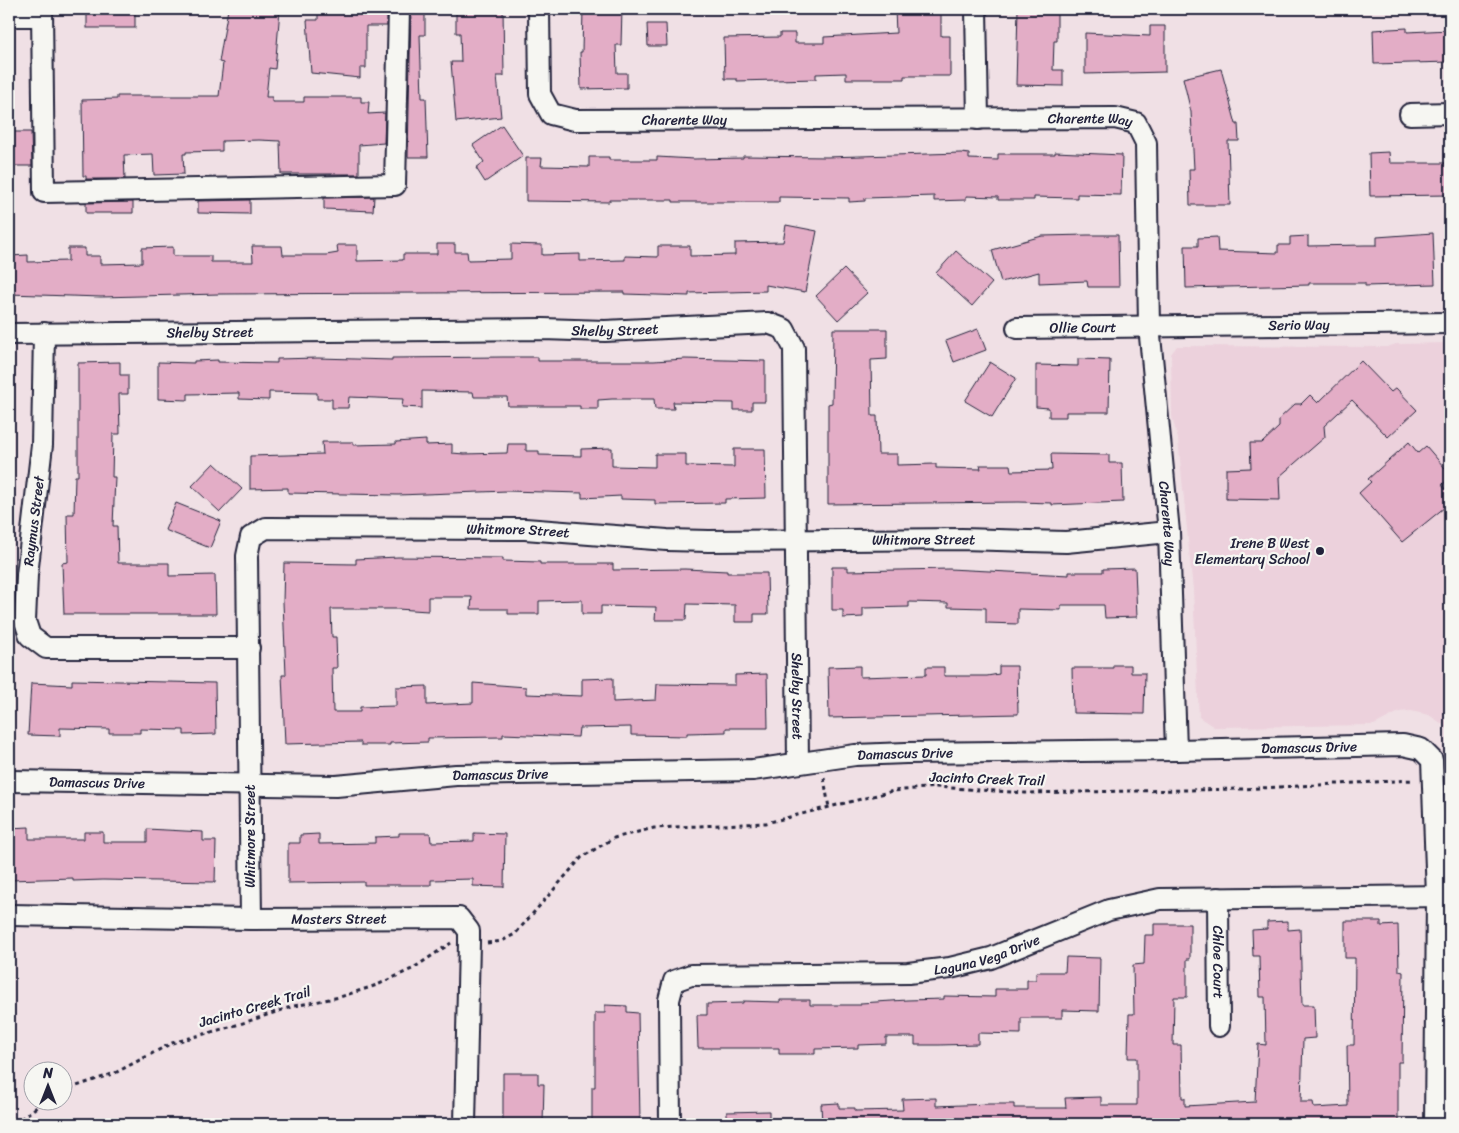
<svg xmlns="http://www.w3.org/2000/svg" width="1459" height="1133" font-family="Sriracha,sans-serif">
	<rect width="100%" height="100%" fill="#f0e0e5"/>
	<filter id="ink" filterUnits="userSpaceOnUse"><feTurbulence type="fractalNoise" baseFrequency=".02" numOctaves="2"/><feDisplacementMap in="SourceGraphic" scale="10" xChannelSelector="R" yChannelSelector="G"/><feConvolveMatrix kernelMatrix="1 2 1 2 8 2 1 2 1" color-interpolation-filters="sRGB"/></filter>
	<g filter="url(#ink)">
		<!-- built -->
		<polygon fill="#ecd1dc" points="1450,343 1450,732 1444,725 1429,715 1411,711 1399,712 1374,725 1214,727 1199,717 1193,590 1178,439 1172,417 1171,354 1177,346 1387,347 1396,344"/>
		<!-- building -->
		<g fill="#e3adc6" stroke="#22223b">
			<rect x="87" y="9" width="48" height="19"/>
			<polygon points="228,9 280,9 275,69 269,68 266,97 272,97 272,102 304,102 304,97 361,97 361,102 369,102 368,114 385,113 384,143 359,145 359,174 281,174 280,141 259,140 222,141 222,151 186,152 186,154 183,154 184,174 154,175 153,154 124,155 125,179 86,179 86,176 83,176 82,100 117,99 117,96 219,96 223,63 219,62"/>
			<polygon points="318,9 387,9 387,26 366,26 366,68 360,68 360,78 311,73 307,20 318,20"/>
			<polygon points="411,9 425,9 425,35 420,35 422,98 426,98 428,157 408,157"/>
			<polygon points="456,9 503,9 504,76 497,76 501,117 456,122 451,62 461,62 460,33 456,33"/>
			<polygon points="583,9 622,9 621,45 616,45 617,73 627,73 627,88 581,89 580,52 582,52"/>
			<polygon points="895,9 941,9 941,36 950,36 950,76 904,76 904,79 846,79 846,73 816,74 816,79 737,81 737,79 725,79 724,38 780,37 780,33 795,33 795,43 824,43 824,37 896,33"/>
			<polygon points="1018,9 1057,9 1057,41 1054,41 1053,70 1063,70 1063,86 1016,85"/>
			<polygon points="647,24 666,24 667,46 648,46"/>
			<polygon points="1150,26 1165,26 1165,72 1085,74 1085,33 1150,36"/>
			<polygon points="1407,28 1407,32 1450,30 1450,62 1374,64 1373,30"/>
			<polygon points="1221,69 1236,124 1238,124 1239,141 1228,141 1230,205 1190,205 1189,169 1194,169 1191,112 1183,78"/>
			<polygon points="502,125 523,156 485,182 476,168 484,162 473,145"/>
			<polygon points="9,132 31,132 32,166 9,166"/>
			<polygon points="1055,152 1122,155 1121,195 1077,194 1077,198 1034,197 1034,200 998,200 998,197 966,196 966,200 934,201 934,196 865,198 865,201 849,202 849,198 779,197 779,202 673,202 673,200 609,200 609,202 526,201 526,158 542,158 541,166 589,167 589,157 609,157 609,160 657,160 657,157 694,159 743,158 743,156 827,157 961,153 969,154 969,159 998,160 998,154 1055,154"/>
			<polygon points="1389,152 1390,163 1450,163 1450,195 1370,196 1369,153"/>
			<polygon points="374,197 373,211 324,209 324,198"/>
			<polygon points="250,200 250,214 198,213 198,201"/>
			<polygon points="133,202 133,213 86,213 86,203"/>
			<polygon points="786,225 817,231 805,292 766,285 766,291 689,293 689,296 624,294 624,292 219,294 101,297 9,294 9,256 28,255 28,262 68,261 68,248 85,248 85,256 100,256 100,264 142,263 142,248 173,247 173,256 211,256 211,262 253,262 252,246 282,246 283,255 326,255 338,253 337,245 357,245 357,261 403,260 403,254 437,254 437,244 455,244 455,252 467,252 468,260 511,259 511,244 542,245 542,255 580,254 580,261 625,260 625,256 658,257 658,246 690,246 690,256 735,255 735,243 783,242"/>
			<polygon points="1433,233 1435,284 1365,286 1365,283 1309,283 1309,285 1186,288 1185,246 1198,246 1198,238 1217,237 1218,251 1278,253 1278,245 1290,245 1290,237 1308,236 1308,246 1365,245 1377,245 1377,237"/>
			<polygon points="1087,235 1118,235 1119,287 1088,287 1087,281 1039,283 1039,272 1001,282 992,250 1042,236"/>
			<polygon points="956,251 992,283 972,306 936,273"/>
			<polygon points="844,269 867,293 838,320 816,296"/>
			<polygon points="833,329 887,329 887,359 871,360 872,416 877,416 878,454 897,454 897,465 936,464 936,468 981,469 980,465 1010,465 1011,471 1052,470 1051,454 1109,455 1109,463 1122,463 1123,502 1052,505 1052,503 1019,502 828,504 828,404 832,403"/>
			<polygon points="978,329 986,350 954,362 946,341"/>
			<polygon points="503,357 538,357 538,361 654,361 685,359 765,361 765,402 752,402 752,410 734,410 734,403 673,402 674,409 655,409 654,399 612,399 598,400 598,409 580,409 580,406 508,406 507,397 474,397 473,392 422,391 422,408 402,407 403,399 349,397 348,408 332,408 332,399 317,399 317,393 269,392 269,400 239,399 239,393 188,394 188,400 158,399 158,362 194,363 194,361 218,360 218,362 277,363 277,359 318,358 392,360 392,358"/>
			<polygon points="1078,359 1110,360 1109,412 1066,412 1066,417 1049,417 1049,408 1036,407 1036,365 1078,366"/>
			<polygon points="1361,361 1391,392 1396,388 1417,410 1388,437 1352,400 1324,426 1325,437 1279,477 1280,500 1226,499 1226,469 1251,468 1250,443 1262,443 1279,427 1279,419 1295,404 1301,404 1310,395 1318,403"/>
			<polygon points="120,362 120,375 128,375 128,394 119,394 120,434 113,434 112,477 115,477 113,526 117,526 118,563 169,563 169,576 215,575 216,614 64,614 62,563 68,562 67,514 74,514 75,476 78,476 78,363"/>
			<polygon points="990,362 1016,378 992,417 965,401"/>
			<polygon points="426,440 426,445 452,444 452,453 464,454 507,453 508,444 526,444 526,451 539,451 539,455 581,456 581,449 612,448 612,466 655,467 655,454 686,454 686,466 734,467 734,449 765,449 766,498 725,499 725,503 655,504 655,500 621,499 621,496 582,498 582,493 507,491 398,495 288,493 288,488 250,489 250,456 323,454 322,442 353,442 353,445 396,444 396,442"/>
			<polygon points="1409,442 1418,453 1426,446 1450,474 1450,478 1442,485 1450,495 1450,503 1402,542 1359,493 1371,482 1368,479"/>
			<polygon points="214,463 242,489 220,512 192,486"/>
			<polygon points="176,503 221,521 210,548 165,530"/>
			<polygon points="398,557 503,558 503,561 540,562 540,564 613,564 613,570 685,569 727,571 727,573 767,573 768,614 754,614 754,622 735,622 735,605 687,604 686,620 655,620 656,607 601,606 601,614 582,614 582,600 539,601 539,614 508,614 508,609 471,609 472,597 428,597 428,611 397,609 331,609 332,637 336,637 337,668 332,668 333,712 360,712 360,707 396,706 396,687 427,686 427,705 473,703 473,683 526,687 526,694 582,696 582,679 613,678 613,702 656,700 657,684 735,685 735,675 767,674 768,728 726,728 726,732 687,733 687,736 631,735 631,727 579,728 578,737 503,734 503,737 428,738 428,742 390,743 390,745 361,745 361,742 285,744 282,675 286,675 283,602 284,563 356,564 356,559"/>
			<polygon points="832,567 848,567 848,571 949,569 1069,575 1069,572 1103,572 1103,569 1135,568 1137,617 1105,618 1104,605 1061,605 1061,610 1018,609 1018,624 986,623 986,608 948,607 948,603 909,602 909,607 863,608 863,617 843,618 843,610 832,610"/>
			<polygon points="1113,665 1131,665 1131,673 1145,673 1144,714 1073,713 1072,668 1113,668"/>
			<polygon points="860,666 860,677 926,675 926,667 944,667 944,676 987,676 999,674 999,666 1017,666 1018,714 829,718 828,667"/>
			<polygon points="72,680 215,683 216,734 184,735 184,730 140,729 140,733 109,733 109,729 60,728 60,736 28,735 31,683 72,685"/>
			<polygon points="29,827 29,839 84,839 84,832 103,832 103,842 147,842 147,829 203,832 203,841 216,841 215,882 103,880 73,881 73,878 9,880 9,828"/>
			<polygon points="399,833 430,833 431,842 474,841 474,833 505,834 504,887 473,886 473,879 431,880 431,885 364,885 364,882 288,883 288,843 300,843 300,835 319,834 319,844 375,843 375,837 399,836"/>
			<polygon points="1288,921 1288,930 1300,929 1302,1005 1314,1005 1315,1038 1303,1039 1301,1102 1313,1102 1314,1108 1348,1106 1347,1045 1354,1045 1355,958 1345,958 1345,921 1381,921 1381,926 1398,925 1399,971 1403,972 1402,1062 1398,1062 1398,1124 822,1124 821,1104 839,1103 839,1108 855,1108 855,1111 903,1110 902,1099 936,1098 936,1106 989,1104 1014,1104 1014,1108 1066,1108 1065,1098 1101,1097 1101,1105 1137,1105 1137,1058 1128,1058 1129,1014 1134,1014 1133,965 1144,964 1145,935 1154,935 1154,924 1190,924 1190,959 1187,959 1187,997 1174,997 1173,1045 1181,1045 1182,1098 1185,1098 1185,1106 1255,1102 1258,1044 1266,1045 1265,997 1260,997 1259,956 1253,956 1252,930 1267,929 1267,922"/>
			<polygon points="1066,957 1100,958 1099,1011 1062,1010 1062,1018 1021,1018 1021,1034 978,1033 978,1044 939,1045 915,1045 915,1037 886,1037 886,1044 858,1045 858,1048 815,1049 815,1054 779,1054 779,1048 698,1048 697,1015 707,1015 707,1004 743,1003 743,1001 780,1002 780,1000 810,1000 810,1005 861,1005 861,1003 907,1000 944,999 944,996 995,997 995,989 1027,989 1027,980 1036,980 1036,972 1065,972"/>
			<polygon points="605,1005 627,1006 627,1012 638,1013 640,1120 592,1121 592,1087 595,1087 595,1013 605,1013"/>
			<polygon points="503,1073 538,1073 538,1084 544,1084 543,1124 503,1124"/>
			<polygon points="769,1111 769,1124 727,1124 727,1112"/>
		</g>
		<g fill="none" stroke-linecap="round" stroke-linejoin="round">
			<defs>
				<g id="minor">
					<polyline points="42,9 44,192 395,185 399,9"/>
					<path id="s1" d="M539 9 540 94 551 114 575 120 1115 118 1136 123 1146 143 1149 326 1169 532 1176 750"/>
					<polyline points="976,9 978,119"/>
					<polyline points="9,16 42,16"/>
					<polyline points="1410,114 1450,113"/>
					<path id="s2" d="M1017 328 1450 323"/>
					<polyline points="44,333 42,445 27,575 25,621 30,636 46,648 249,648"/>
					<path id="s3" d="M9 334 543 329 605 331 768 323 784 329 794 348 798 763"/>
					<path id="s4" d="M9 781 336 786 456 775 753 770 855 755 906 753 1176 750 1403 745 1421 749 1432 760 1437 896 1435 1124"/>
					<path id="s5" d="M1218 898 1219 1026"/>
					<path id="s6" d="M9 915 251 919 459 918 469 931V942L465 1124"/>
					<path id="s7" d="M251 919 247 556 251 537 266 528 525 529 667 540 709 541 962 539 1066 542 1169 532"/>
					<path id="s8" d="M670 1124 669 1000 674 981 691 975 908 973 950 968 991 958 1109 910 1160 899 1448 896"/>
				</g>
			</defs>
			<!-- minor casing -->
			<use href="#minor" stroke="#22223b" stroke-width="24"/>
			<!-- path -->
			<g stroke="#22223b" stroke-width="3" stroke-dasharray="4 4" stroke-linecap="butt">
				<polyline points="824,778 829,808"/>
				<polyline points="487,943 502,941 515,934 582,857 614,838 654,828 766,823 893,791 936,787 1025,793 1241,789 1414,780"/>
				<polyline points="62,1091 115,1073 172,1043 240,1024 294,1006 340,997 377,985 412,969 451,943"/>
				<polyline points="14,1124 46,1100"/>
			</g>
			<!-- minor -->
			<use href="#minor" stroke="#f6f6f2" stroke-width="20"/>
		</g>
	</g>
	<!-- markers -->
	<circle fill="#22223b" stroke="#f6f6f2" stroke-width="2" cx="1320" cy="551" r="5"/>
	<g text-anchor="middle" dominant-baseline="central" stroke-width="4.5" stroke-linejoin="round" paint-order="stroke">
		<!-- street labels -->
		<g font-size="14" fill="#22223b" stroke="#f6f6f2">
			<text stroke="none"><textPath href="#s1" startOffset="242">Charente Way</textPath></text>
			<text stroke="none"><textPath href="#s1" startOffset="648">Charente Way</textPath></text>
			<text stroke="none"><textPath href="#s2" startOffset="282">Serio Way</textPath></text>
			<text stroke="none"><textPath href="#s2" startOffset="66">Ollie Court</textPath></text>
			<text stroke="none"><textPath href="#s3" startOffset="606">Shelby Street</textPath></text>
			<text stroke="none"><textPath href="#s3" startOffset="201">Shelby Street</textPath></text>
			<text transform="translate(34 521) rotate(-83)">Raymus Street</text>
			<text stroke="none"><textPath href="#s1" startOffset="1098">Charente Way</textPath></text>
			<text stroke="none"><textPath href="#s7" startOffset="652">Whitmore Street</textPath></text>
			<text stroke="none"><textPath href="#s7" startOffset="1058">Whitmore Street</textPath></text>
			<text stroke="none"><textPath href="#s3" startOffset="1146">Shelby Street</textPath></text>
			<text stroke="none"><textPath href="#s4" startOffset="1302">Damascus Drive</textPath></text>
			<text stroke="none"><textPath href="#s4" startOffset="898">Damascus Drive</textPath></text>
			<text stroke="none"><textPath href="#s4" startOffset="492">Damascus Drive</textPath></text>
			<text transform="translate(987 779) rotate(2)">Jacinto Creek Trail</text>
			<text stroke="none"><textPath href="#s4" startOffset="88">Damascus Drive</textPath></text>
			<text transform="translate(250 836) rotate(-90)">Whitmore Street</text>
			<text stroke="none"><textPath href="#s6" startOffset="330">Masters Street</textPath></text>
			<text stroke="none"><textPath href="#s8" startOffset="460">Laguna Vega Drive</textPath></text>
			<text stroke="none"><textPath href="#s5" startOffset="64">Chloe Court</textPath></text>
			<text transform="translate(255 1007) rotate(-16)">Jacinto Creek Trail</text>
		</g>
		<!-- poi labels -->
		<g font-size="14" fill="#22223b" stroke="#f6f6f2" text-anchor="end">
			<text x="1310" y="543">Irene B West<tspan x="1310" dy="16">Elementary School</tspan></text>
		</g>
	</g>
	<!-- margin -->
	<rect width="1459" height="1133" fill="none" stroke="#f6f6f2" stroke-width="30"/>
	<rect x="15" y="15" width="1429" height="1103" fill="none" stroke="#22223b" stroke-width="2" filter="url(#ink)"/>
	<!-- north arrow -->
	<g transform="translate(48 1086)"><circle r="24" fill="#f6f6f2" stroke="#a1a1a9"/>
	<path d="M0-4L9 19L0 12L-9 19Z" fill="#22223b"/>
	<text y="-8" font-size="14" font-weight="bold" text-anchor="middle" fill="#22223b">N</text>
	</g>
</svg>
